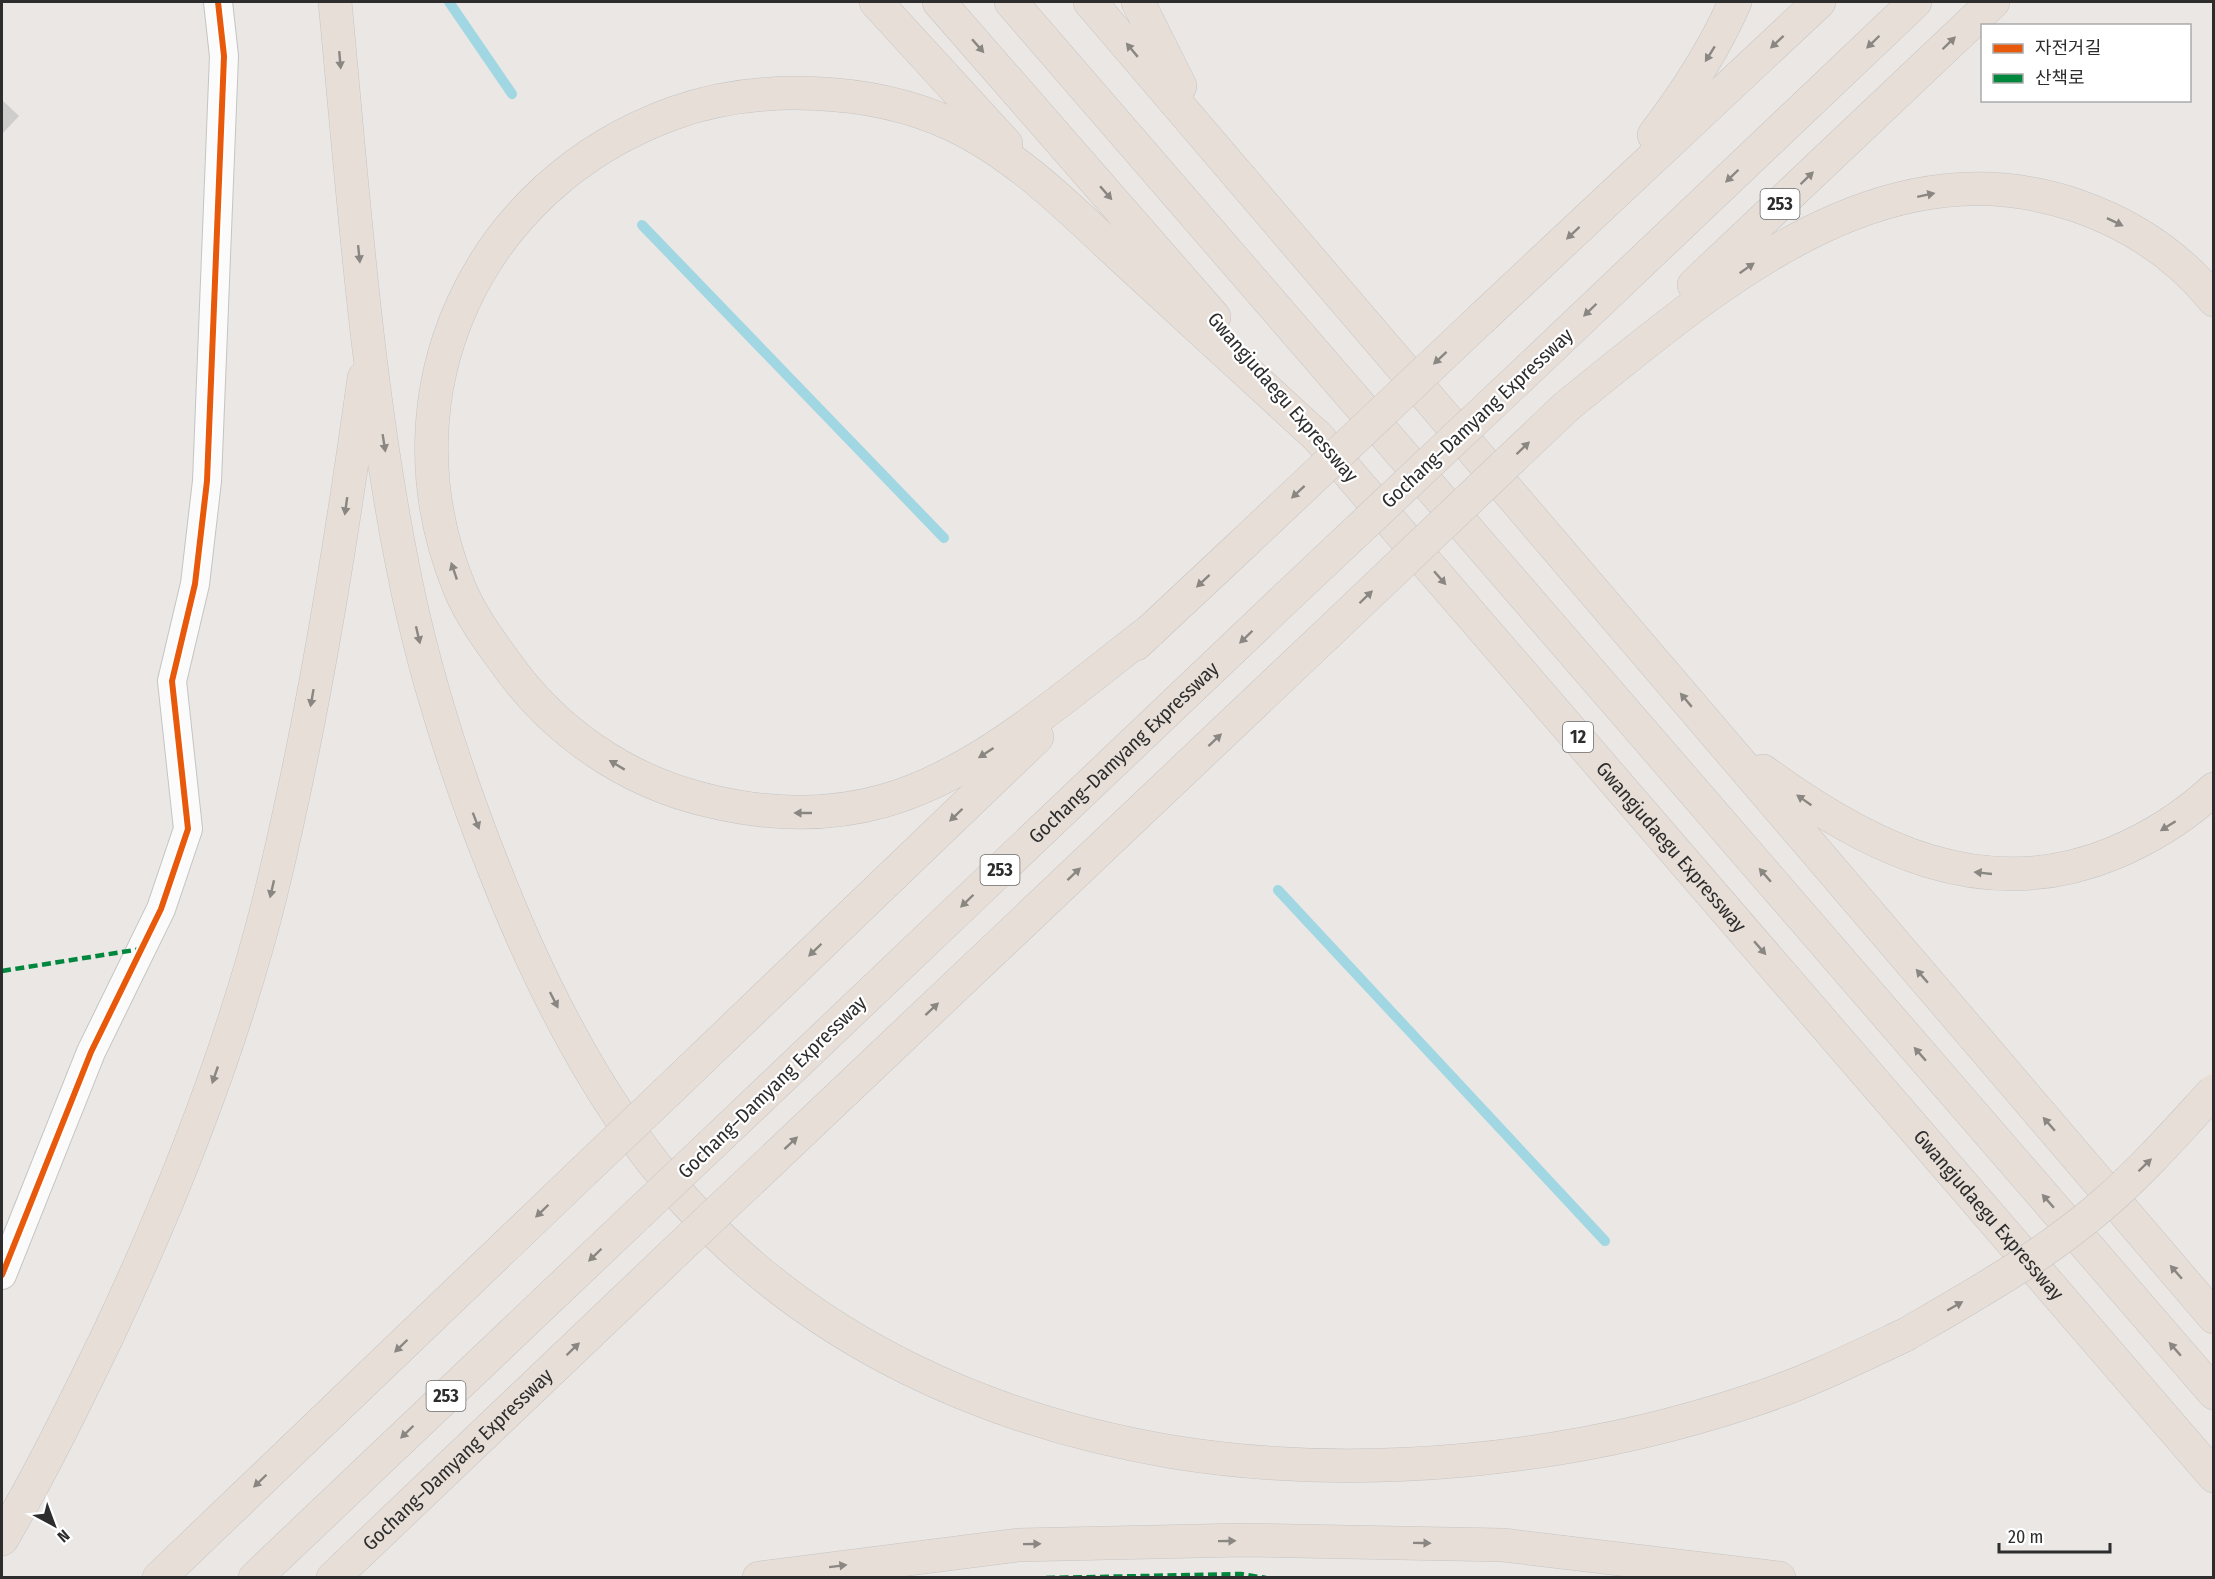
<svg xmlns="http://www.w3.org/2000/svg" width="2215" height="1579" font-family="'Fira Sans Condensed','Noto Sans KR',sans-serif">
	<rect width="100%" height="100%" fill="#eae7e4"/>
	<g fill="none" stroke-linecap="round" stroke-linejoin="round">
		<!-- stream -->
		<g stroke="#a0d7e3" stroke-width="10">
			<polyline points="449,2 512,94"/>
			<polyline points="642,225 944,538"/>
			<polyline points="1278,890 1605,1241"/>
		</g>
	</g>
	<!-- building -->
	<polygon fill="#cfcdcb" points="2,100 19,116 2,134"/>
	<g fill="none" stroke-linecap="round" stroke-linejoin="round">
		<defs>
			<polyline id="street" points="2,1275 91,1052 161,909 188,829 172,681 195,584 207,481 224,56 218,2"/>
			<g id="highway">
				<path d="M335 2C353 191 366 382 403 568 423 670 455 770 493 866 539 984 600 1107 686 1202 814 1343 988 1421 1173 1452 1360 1482 1570 1461 1750 1401 1803 1384 1854 1359 1905 1335"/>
				<polyline points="876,2 1006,144"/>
				<polyline points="939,2 1214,317"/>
				<polyline points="1011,2 2214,1393"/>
				<polyline points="1090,2 2214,1317"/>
				<polyline points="1138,2 1180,86"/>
				<path d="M1654 135C1686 93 1714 50 1735 2"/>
				<polyline points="1694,285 1993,2"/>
				<polyline points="1482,318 1819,2"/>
				<polyline points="1531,367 1915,2"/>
				<path d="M1567 406C1711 291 1878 137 2078 206 2132 225 2178 255 2214 300"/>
				<path id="s1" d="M1316 435 2214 1476"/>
				<path d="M1151 630C1072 690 979 775 883 801 826 817 768 815 710 801 627 782 554 732 505 662 488 639 470 614 459 587 380 392 477 184 674 113 758 83 872 87 953 125 1019 156 1073 212 1126 261 1191 320 1255 380 1320 439"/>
				<polyline points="1136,644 1246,541"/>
				<path d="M1763 771C1868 848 1984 907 2114 853 2152 837 2184 817 2214 789"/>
				<polyline points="668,1091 1037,737"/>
				<path id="s2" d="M712 1144 1288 596"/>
				<polyline points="748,1183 1324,637"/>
				<path d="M2 1539C41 1473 74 1405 107 1337 174 1195 233 1046 271 893 312 724 340 551 364 378"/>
				<polyline points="159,1578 584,1171"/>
				<polyline points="255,1578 637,1215"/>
				<path id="s3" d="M333 1578 674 1253"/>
				<polyline points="759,1578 1018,1545 1243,1540 1503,1545 1779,1578"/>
			</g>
		</defs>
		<!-- street casing -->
		<use href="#street" stroke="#c4c4c3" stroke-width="30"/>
		<!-- highway casing -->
		<use href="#highway" stroke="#c6c4c3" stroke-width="34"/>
		<!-- street -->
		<use href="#street" stroke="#fcfbfb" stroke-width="28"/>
		<!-- highway -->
		<use href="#highway" stroke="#e7ded7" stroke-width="33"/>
		<defs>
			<g id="highway-bridge">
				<polyline points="1246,541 1482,318"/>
				<polyline points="1288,596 1531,367"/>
				<polyline points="1324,637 1567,406"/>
				<polyline points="584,1171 668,1091"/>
				<polyline points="637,1215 712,1144"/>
				<polyline points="674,1253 748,1183"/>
				<path d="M1905 1335C1974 1295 2046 1255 2106 1202 2145 1168 2179 1129 2214 1091"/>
			</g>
		</defs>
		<!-- highway-bridge casing -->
		<use href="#highway-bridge" stroke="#c6c4c3" stroke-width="34" stroke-linecap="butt"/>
		<!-- highway-bridge -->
		<use href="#highway-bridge" stroke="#e7ded7" stroke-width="33"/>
		<!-- quiet -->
		<g stroke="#00873e" stroke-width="4.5" stroke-dasharray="9 4.5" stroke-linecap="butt">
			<polyline points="2,971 141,949"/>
			<polyline points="1046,1578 1241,1574 1266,1578"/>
		</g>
		<defs>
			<polyline id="cycleway" points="2,1275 91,1052 161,909 188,829 172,681 195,584 207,481 224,56 218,2"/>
		</defs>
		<!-- cycleway casing -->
		<use href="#cycleway" stroke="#fff" stroke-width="10"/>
		<!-- cycleway -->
		<use href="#cycleway" stroke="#e8590c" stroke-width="6"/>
	</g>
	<!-- one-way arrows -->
	<defs><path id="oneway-solid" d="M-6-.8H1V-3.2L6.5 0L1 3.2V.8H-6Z" transform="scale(1.5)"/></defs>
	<g fill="#8a8682">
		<use href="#oneway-solid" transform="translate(1777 42) rotate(137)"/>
		<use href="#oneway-solid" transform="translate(1873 42) rotate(136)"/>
		<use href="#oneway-solid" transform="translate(1949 43) rotate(-44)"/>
		<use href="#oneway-solid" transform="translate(978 46) rotate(49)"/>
		<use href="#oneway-solid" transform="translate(1132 50) rotate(-130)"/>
		<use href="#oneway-solid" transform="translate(1710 54) rotate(122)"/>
		<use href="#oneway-solid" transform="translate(340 60) rotate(85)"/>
		<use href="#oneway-solid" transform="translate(1732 176) rotate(136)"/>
		<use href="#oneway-solid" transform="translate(1807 178) rotate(-44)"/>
		<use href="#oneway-solid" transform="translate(1106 193) rotate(49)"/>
		<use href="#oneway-solid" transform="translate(1926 195) rotate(-12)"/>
		<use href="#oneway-solid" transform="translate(2115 222) rotate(26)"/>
		<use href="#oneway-solid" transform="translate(1573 233) rotate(137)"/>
		<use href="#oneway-solid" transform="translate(359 254) rotate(84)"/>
		<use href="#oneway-solid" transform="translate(1747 268) rotate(-35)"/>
		<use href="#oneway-solid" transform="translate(1590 310) rotate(136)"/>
		<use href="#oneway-solid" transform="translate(1440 358) rotate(137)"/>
		<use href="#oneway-solid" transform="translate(384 443) rotate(81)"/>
		<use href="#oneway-solid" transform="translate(1523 448) rotate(-44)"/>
		<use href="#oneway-solid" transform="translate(1298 492) rotate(137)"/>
		<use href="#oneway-solid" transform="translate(346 506) rotate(98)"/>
		<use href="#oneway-solid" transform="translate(454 571) rotate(-109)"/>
		<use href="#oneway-solid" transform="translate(1440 578) rotate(49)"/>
		<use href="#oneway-solid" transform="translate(1203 581) rotate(137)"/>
		<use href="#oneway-solid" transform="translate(1366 597) rotate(-44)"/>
		<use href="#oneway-solid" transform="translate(418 635) rotate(77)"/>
		<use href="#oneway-solid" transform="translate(1246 637) rotate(136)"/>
		<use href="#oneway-solid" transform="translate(312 698) rotate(100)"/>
		<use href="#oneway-solid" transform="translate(1686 700) rotate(-130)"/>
		<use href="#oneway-solid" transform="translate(1215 740) rotate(-43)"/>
		<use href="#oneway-solid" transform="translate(986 753) rotate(147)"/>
		<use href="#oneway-solid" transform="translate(617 765) rotate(-149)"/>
		<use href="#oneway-solid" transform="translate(1804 800) rotate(-145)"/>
		<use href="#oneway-solid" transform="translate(803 813) rotate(-180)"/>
		<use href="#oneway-solid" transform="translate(956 815) rotate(136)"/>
		<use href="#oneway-solid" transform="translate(476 821) rotate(69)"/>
		<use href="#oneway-solid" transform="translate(2168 826) rotate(148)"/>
		<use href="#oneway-solid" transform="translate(1983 873) rotate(-174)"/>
		<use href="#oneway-solid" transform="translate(1074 874) rotate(-43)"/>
		<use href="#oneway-solid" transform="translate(1765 875) rotate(-131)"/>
		<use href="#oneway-solid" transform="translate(272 889) rotate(103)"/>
		<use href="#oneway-solid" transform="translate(967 901) rotate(136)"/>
		<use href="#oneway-solid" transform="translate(1760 948) rotate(49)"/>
		<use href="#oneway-solid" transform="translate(815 950) rotate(136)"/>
		<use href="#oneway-solid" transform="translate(1922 976) rotate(-131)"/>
		<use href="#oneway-solid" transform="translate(554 1000) rotate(63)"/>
		<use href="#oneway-solid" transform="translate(932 1009) rotate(-43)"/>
		<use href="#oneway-solid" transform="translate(1920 1054) rotate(-131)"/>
		<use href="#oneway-solid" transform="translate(215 1075) rotate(109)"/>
		<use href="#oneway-solid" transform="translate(2049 1124) rotate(-131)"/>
		<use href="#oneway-solid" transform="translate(791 1143) rotate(-43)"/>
		<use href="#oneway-solid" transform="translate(2145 1165) rotate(-44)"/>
		<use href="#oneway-solid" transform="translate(2048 1201) rotate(-131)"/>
		<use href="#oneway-solid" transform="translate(542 1211) rotate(136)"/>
		<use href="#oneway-solid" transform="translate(595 1255) rotate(136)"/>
		<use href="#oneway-solid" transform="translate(2176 1272) rotate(-131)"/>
		<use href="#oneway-solid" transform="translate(1955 1306) rotate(-30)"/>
		<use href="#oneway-solid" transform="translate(401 1346) rotate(136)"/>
		<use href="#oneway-solid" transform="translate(573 1349) rotate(-44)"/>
		<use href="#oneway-solid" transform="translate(2175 1349) rotate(-131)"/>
		<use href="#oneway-solid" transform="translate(407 1432) rotate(136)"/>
		<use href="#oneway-solid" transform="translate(260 1481) rotate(136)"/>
		<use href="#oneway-solid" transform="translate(1227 1541) rotate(-1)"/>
		<use href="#oneway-solid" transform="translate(1422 1543) rotate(1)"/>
		<use href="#oneway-solid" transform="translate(1032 1544) rotate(-1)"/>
		<use href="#oneway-solid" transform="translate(838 1566) rotate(-7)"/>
	</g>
	<g text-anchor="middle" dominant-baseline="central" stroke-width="4.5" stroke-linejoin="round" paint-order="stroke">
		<!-- shield labels -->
		<g fill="#fff" stroke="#6c6c6c" stroke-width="1.5">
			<rect x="1760.5" y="189" width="39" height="30" rx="4.5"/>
			<rect x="1563" y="722" width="30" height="30" rx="4.5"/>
			<rect x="980.5" y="855" width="39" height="30" rx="4.5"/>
			<rect x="426.5" y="1381" width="39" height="30" rx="4.5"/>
		</g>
		<g font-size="18" font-weight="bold" fill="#2d2d2d">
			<text x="1780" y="204">253</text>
			<text x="1578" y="737">12</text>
			<text x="1000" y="870">253</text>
			<text x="446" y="1396">253</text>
		</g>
		<!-- street labels -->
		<g font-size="20" fill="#2d2d2d" stroke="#fff">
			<text transform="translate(1283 397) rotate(49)">Gwangjudaegu Expressway</text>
			<text transform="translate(1477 418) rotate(-43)">Gochang–Damyang Expressway</text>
			<text stroke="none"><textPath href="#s2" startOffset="568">Gochang–Damyang Expressway</textPath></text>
			<text stroke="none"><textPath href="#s1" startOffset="544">Gwangjudaegu Expressway</textPath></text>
			<text transform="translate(772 1087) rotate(-44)">Gochang–Damyang Expressway</text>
			<text stroke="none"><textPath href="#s1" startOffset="1030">Gwangjudaegu Expressway</textPath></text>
			<text stroke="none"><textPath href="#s3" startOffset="172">Gochang–Damyang Expressway</textPath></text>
		</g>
	</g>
	<!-- border -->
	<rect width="2215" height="1579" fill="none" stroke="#2d2d2d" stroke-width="6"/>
	<!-- legend -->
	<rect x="1981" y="24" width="210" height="78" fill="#ffffff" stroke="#ababab" stroke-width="1.5"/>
	<rect x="1993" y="44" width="30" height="9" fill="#e8590c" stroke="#ababab" stroke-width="1.5"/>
	<text x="2035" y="54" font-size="18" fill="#2d2d2d">자전거길</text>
	<rect x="1993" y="74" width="30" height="9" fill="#00873e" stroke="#ababab" stroke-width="1.5"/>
	<text x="2035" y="84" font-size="18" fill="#2d2d2d">산책로</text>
	<!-- north arrow -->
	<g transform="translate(54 1525) rotate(139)" stroke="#ffffff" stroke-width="4.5" paint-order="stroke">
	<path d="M0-4.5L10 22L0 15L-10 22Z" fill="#2d2d2d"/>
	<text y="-9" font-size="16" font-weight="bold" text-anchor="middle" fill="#2d2d2d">N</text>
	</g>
	<!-- scale -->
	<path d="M1999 1543v9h111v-9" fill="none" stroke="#2d2d2d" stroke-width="3"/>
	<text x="2008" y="1543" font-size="18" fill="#2d2d2d" stroke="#ffffff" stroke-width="4.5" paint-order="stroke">20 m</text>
</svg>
